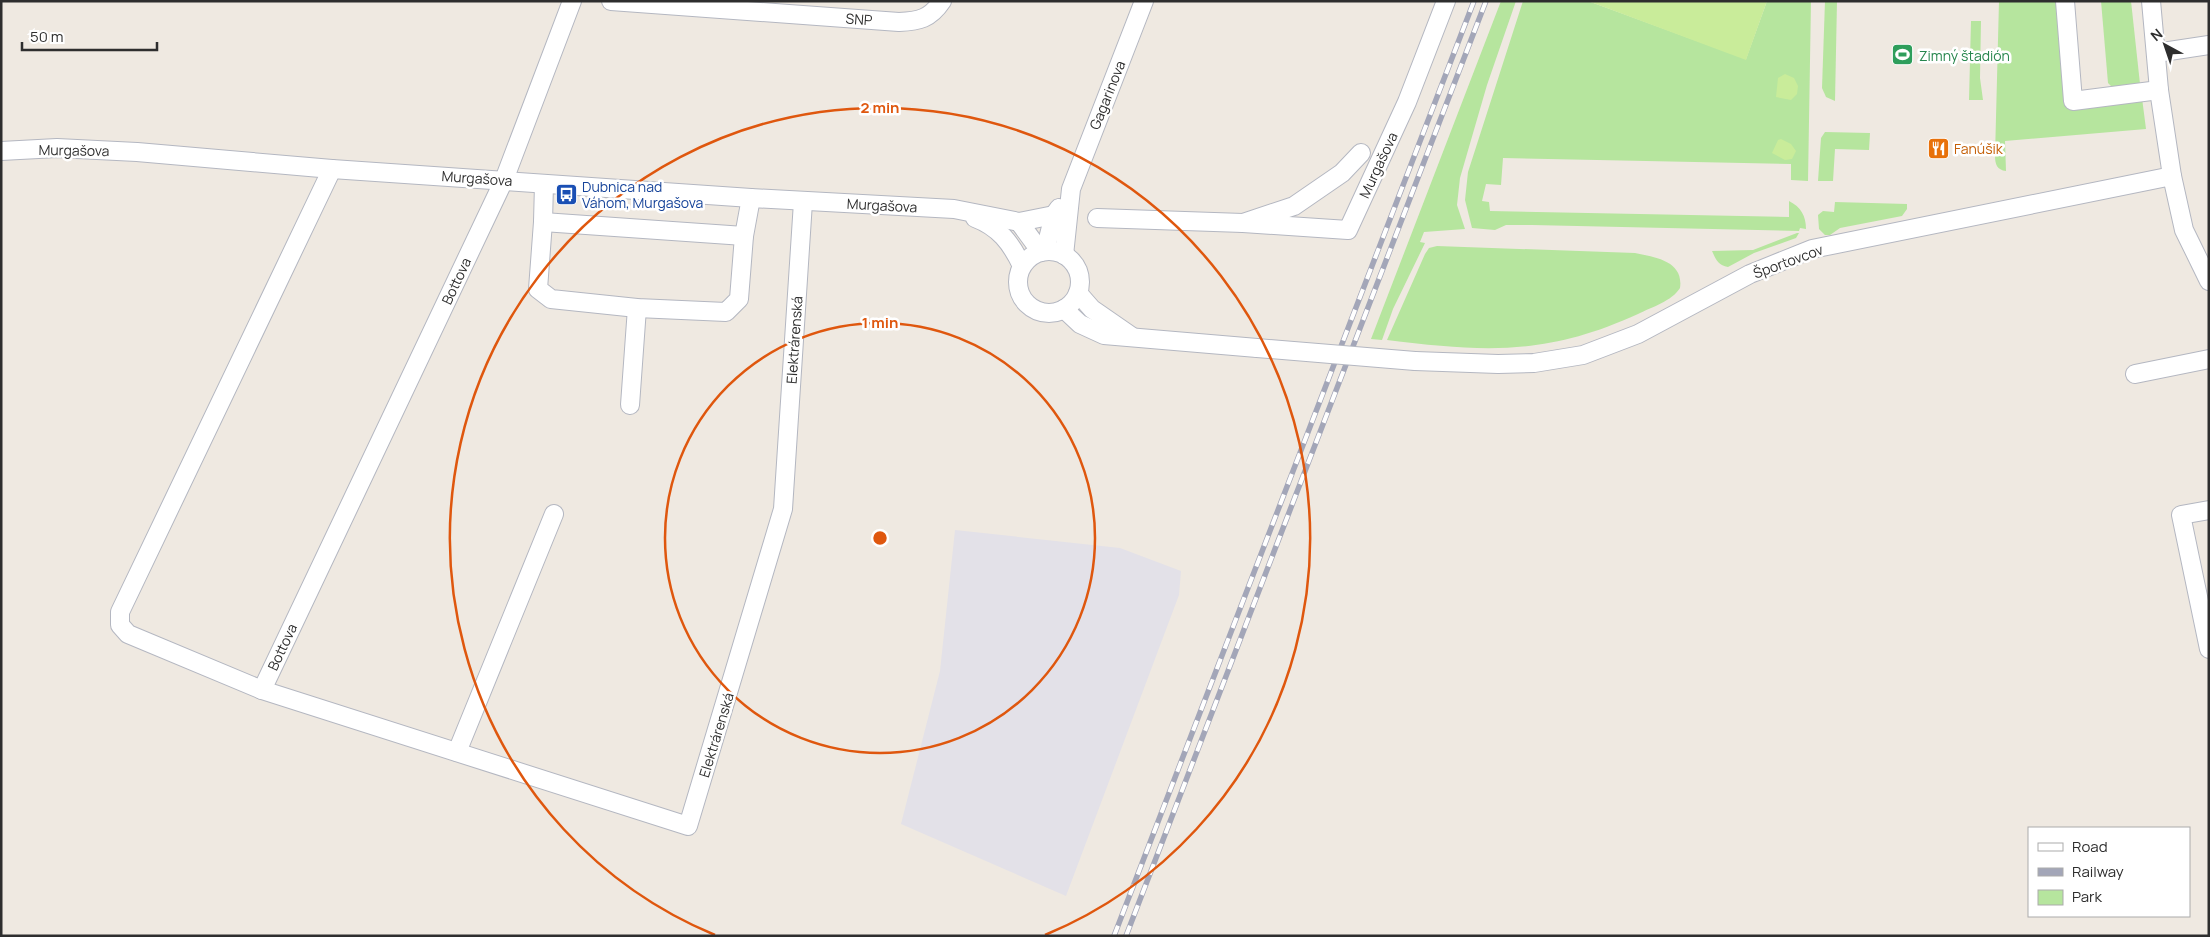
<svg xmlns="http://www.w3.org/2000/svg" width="2210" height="937" font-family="Manrope,sans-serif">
	<rect width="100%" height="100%" fill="#efe9e1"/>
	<!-- industrial -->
	<polygon fill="#e3e1e8" points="955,530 1120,548 1181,571 1179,595 1066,896 901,824 940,671"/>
	<!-- green -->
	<g fill="#b6e59e">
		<polygon points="1501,1 1516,1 1487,85 1460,178 1457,205 1465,229 1424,232 1420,242 1425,243 1393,309 1382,340 1371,339"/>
		<path d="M1523 1H1588L1746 59 1767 1H1811L1808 181 1791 180V164L1503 158 1501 185 1486 184 1482 201 1489 202 1490 211 1789 217V201C1801 207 1806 216 1806 229L1800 228 1799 231 1532 225H1506L1495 230 1472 228 1465 200 1468 172Z"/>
		<polygon points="1825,1 1837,1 1835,101 1826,97 1822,88"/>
		<path d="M1999 1H2056L2065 97 2142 98 2146 129 2005 141 2006 171C1997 170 1995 164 1995 156Z"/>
		<polygon points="2101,1 2131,1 2140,84 2113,88 2108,83"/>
		<polygon points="1971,21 1981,21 1980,78 1983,100 1969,100"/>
		<polygon points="1825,132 1870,133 1869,150 1835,149 1833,181 1818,181 1821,138"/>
		<polygon points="1835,202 1907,204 1907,209 1902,216 1840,228 1830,235 1825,235 1819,229 1818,215 1823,211 1834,212"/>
		<path d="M1797 233H1799L1796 238 1754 253 1728 267C1718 265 1716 260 1712 251L1753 250Z"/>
		<path d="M1437 246 1635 253C1655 257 1684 261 1680 288 1672 301 1652 307 1638 314 1546 356 1485 352 1387 340L1425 254 1429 248Z"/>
	</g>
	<!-- pitch -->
	<g fill="#c9ec9a">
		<polygon points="1588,1 1767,1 1746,60"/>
		<polygon points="1785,74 1794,78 1798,86 1797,94 1791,100 1776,97 1778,78"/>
		<polygon points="1781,139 1791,144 1796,151 1792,159 1785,160 1772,153 1778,140"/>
	</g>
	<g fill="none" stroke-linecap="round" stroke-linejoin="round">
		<defs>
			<g id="minor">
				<path d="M611 1 899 22C919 21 930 19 942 1"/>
				<polyline points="2065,1 2073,101 2159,90"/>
				<polyline points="2156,53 2209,45"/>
				<polyline points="1,151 57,148 137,152 332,169 751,198 954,209 1019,222 1054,215"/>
				<polyline points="332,169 120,612 120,625 128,634 262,690 688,826 783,509 803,202"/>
				<polyline points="2172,176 2184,230 2209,281"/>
				<polyline points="544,184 543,222 538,289 551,299 637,308 726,312 739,299 744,236 751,198"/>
				<path d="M975 218C999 227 1011 243 1022 266"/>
				<polyline points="1097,218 1243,223 1294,206 1342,173 1361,153"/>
				<polyline points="543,222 744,236"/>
				<polyline points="1019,222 1041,252"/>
				<polyline points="1243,223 1348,230 1407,102 1446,1"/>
				<circle cx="1049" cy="282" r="31"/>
				<polyline points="1045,251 1054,215 1059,208"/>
				<polyline points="1064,255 1071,189 1144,1"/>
				<polyline points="1078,293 1092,309 1131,336"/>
				<polyline points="1064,309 1080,324 1104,335 1257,348"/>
				<polyline points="1415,361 1498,364 1534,363 1583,355 1638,334 1750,274 1812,249 2172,176 2159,90 2151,1"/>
				<polyline points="2135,374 2209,359"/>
				<polyline points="630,405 637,308"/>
				<polyline points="2209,510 2181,515 2209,649"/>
				<polyline points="262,690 504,180 572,1"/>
				<polyline points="457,752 554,514"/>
			</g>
		</defs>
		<!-- minor casing -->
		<use href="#minor" stroke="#b4b7c1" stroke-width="20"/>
		<!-- minor -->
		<use href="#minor" stroke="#fff" stroke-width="18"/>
		<defs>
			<g id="rail">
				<polyline points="1114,936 1474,1"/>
				<polyline points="1126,936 1486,1"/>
			</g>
		</defs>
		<!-- rail casing -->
		<use href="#rail" stroke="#a3a6b8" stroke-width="5.5"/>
		<!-- rail -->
		<use href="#rail" stroke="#fff" stroke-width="4" stroke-dasharray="11" stroke-linecap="butt"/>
		<defs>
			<polyline id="minor-bridge" points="1257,348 1415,361"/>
		</defs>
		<!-- minor-bridge casing -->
		<use href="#minor-bridge" stroke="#b4b7c1" stroke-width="20" stroke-linecap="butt"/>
		<!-- minor-bridge -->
		<use href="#minor-bridge" stroke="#fff" stroke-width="18"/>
	</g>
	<!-- distance rings -->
	<g fill="none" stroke="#df570e" stroke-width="2.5">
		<circle cx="880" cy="538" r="215"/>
		<path d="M715 935A430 430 0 1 1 1045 935"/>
	</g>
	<!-- icons -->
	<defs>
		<symbol id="stadium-square" viewBox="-11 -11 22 22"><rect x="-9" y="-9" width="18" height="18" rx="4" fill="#2e9e5b" stroke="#fff"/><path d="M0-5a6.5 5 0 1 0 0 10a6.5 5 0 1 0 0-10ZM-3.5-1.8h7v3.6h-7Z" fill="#fff"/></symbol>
		<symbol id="restaurant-square" viewBox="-11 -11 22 22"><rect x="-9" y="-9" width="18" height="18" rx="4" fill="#e8710a" stroke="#fff"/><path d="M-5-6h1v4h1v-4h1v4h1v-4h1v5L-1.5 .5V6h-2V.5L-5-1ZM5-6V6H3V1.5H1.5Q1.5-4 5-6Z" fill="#fff"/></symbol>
		<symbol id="bus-square" viewBox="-11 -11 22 22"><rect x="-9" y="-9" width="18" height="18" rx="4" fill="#1a4fb4" stroke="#fff"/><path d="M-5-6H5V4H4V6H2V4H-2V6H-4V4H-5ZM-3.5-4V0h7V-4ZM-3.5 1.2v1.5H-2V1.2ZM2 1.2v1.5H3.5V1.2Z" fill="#fff"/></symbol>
	</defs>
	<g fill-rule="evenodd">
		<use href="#stadium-square" x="1890" y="42" width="25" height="25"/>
		<use href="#restaurant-square" x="1926" y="136" width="25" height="25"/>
		<use href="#bus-square" x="554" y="182" width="25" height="25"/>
	</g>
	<g text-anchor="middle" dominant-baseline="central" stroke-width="5" stroke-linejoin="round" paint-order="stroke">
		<!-- street labels -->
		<g font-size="14" fill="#2e2e2e" stroke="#fff">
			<text transform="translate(859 19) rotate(4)">SNP</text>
			<text transform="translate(1107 95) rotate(-68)">Gagarinova</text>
			<text transform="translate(74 150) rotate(1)">Murgašova</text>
			<text transform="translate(1378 165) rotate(-65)">Murgašova</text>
			<text transform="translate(477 178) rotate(4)">Murgašova</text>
			<text transform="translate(882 205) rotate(3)">Murgašova</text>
			<text transform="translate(1788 261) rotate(-20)">Športovcov</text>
			<text transform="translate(456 281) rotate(-65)">Bottova</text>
			<text transform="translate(794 340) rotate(-86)">Elektrárenská</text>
			<text transform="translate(282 647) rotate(-65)">Bottova</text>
			<text transform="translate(716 735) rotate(-73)">Elektrárenská</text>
		</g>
		<!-- leisure labels -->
		<g font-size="14" fill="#27864d" stroke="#fff" text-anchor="start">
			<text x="1919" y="55">Zimný štadión</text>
		</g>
		<!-- food labels -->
		<g font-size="14" fill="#c56008" stroke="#fff" text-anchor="start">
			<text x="1954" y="148">Fanúšik</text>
		</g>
		<!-- transit labels -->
		<g font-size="14" fill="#164399" stroke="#fff" text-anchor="start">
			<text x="582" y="186">Dubnica nad<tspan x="582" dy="16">Váhom, Murgašova</tspan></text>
		</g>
	</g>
	<circle cx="880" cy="538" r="8" fill="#df570e" stroke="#fff" stroke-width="2.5"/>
	<g font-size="15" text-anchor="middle" font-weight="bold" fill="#df570e" stroke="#fff" stroke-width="5" stroke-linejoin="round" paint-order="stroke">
		<text x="880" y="113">2 min</text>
		<text x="880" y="328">1 min</text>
	</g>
	<!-- border -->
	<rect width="2210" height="937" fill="none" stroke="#2e2e2e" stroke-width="5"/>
	<!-- legend -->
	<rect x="2028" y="827" width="162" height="90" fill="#ffffff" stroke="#ababab"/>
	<rect x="2038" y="843" width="25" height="8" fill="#ffffff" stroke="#ababab"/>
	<text x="2072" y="852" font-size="15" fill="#2e2e2e">Road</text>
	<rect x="2038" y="868" width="25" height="8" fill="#a3a6b8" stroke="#ababab"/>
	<text x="2072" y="877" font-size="15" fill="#2e2e2e">Railway</text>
	<rect x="2038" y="890" width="25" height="15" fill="#b6e59e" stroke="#ababab"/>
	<text x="2072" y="902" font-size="15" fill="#2e2e2e">Park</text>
	<!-- north arrow -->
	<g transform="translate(2165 45) rotate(320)" stroke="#ffffff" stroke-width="4" paint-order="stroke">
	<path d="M0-4L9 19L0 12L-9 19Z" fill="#2e2e2e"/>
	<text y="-8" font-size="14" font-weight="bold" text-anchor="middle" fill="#2e2e2e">N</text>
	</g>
	<!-- scale -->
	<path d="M22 42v8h135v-8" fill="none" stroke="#2e2e2e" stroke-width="2.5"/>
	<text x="30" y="42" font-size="15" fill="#2e2e2e" stroke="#ffffff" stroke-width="4" paint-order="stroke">50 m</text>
</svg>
